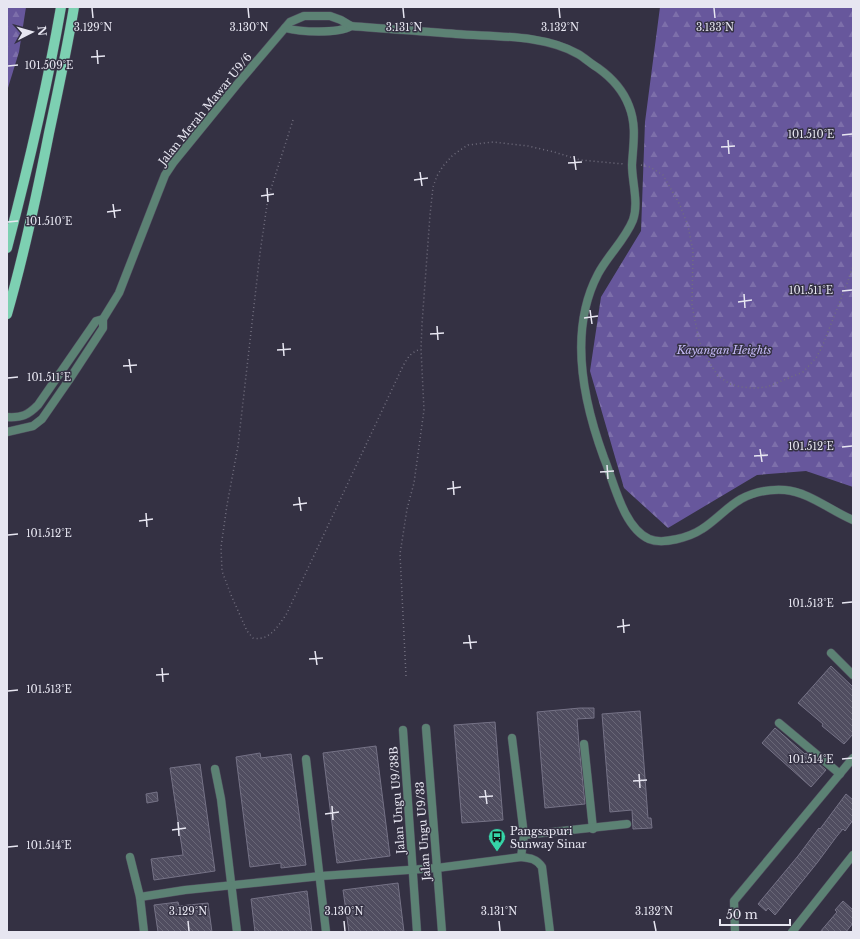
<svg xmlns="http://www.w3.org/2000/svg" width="860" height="939" font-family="'Libre Baskerville',serif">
	<defs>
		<pattern id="forest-firs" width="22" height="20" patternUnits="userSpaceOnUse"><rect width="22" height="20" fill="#67579c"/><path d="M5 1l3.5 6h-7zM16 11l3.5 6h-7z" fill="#7d6faa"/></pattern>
		<pattern id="building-back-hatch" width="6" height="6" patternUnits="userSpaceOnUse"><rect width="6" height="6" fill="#504d60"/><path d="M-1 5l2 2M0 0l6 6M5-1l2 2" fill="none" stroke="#696777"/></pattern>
	</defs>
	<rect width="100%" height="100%" fill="#343143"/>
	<!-- forest -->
	<g fill="url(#forest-firs)">
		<polygon points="7,7 26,7 19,52 7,91"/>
		<polygon points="660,7 853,7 853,487 806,471 757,475 668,528 624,488 590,371 601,297 641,231 645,122"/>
	</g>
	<!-- building -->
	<g fill="url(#building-back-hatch)" stroke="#757286">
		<polygon points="831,666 853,687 853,734 844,744 822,726 823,724 798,703"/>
		<polygon points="580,708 594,708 594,718 577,719 579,745 585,804 545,808 537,712"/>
		<polygon points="640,711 648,818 651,818 652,828 633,829 632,810 610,812 602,714"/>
		<polygon points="495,722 503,820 462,823 454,725"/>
		<polygon points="775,728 805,754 806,753 826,770 811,787 762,743"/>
		<polygon points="376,746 390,856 337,863 323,753"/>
		<polygon points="260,753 261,758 291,754 306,865 281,868 281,863 250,867 236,757"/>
		<polygon points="200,764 215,871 154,880 151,859 183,855 170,768"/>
		<polygon points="157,792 158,801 147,803 146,794"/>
		<polygon points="846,794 853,800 853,820 845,831 843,829 837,836 817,863 775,915 768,908 766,911 758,904 798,856 819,828 820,829"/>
		<polygon points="398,883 404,932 349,932 343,890"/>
		<polygon points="307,891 312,932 255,932 251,899"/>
		<polygon points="843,901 853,910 853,923 846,932 820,932 837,912 835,910"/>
		<polygon points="178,902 179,906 208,903 212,932 158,932 154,905"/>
	</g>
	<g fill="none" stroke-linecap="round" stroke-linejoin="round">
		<defs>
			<g id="minor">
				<path d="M285 28C300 32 338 34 351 26"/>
				<path d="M7 417C22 418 28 415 38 405L96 321 103 319"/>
				<path d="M7 432 33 426 42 419 69 380 103 328V319L119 293 156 198 165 175 173 163 239 82 290 22 304 16H330L341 20 351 26C386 29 421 31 456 34 494 37 543 34 578 54 585 58 591 64 598 68 612 78 623 90 629 106 637 126 633 145 632 165 632 182 639 203 633 220 625 240 608 255 598 274 568 331 583 401 604 458 614 482 623 527 649 539 663 545 690 537 702 529 715 521 727 507 741 499 754 492 770 489 785 490 809 492 831 511 853 520"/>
				<polyline points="831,653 853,675"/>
				<polyline points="779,723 840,774"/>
				<polyline points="403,730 417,932"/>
				<polyline points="512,738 524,835"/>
				<polyline points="584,744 593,829"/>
				<polyline points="306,759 326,932"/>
				<polyline points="215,769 221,799 237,932"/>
				<polyline points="130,857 140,897 144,932"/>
				<path d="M521 857C530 858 537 859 542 867L550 932"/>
				<polyline points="140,897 185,890 321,876 437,868 521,857 524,835 627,824"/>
				<polyline points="735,932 734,901 853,758"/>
				<polyline points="792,932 853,855"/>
			</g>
			<polyline id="tertiary" points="426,728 442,932"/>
			<g id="primary">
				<path d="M7 248C28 168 47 88 61 7"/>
				<path d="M7 314C24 255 37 194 49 133 58 91 67 49 74 7"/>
			</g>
		</defs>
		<!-- minor casing -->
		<use href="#minor" stroke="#514e5f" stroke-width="9"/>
		<!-- tertiary casing -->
		<use href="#tertiary" stroke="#514e5f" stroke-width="9"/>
		<!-- primary casing -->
		<use href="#primary" stroke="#514e5f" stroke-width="11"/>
		<!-- path -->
		<g stroke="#726f7f" stroke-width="1.5" stroke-dasharray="1 3" stroke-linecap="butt">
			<path d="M293 120 268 198 260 253 238 446 227 505 221 547 222 571 231 595 247 631 253 638C270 641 277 627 286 615L403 366C408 357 411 352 421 349"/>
			<polyline points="641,165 650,167 663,175 680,205 688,226 693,251 692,305 699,341 706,357 718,376 730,384 741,387 754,388 767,387 803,372 816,358 822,347 848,281 853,265"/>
			<polyline points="406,676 400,554 407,509 414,483 424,410 421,349 422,324 430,215 433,187 437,176 443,166 452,156 460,150 468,145 493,142 528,146 554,152 580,160 624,164"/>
		</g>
		<!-- minor -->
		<use href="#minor" stroke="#5c8274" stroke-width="8"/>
		<!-- tertiary -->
		<use href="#tertiary" stroke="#5c8274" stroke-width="8"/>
		<!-- primary -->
		<use href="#primary" stroke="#7dd0b2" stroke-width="10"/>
	</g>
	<!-- ticks -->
	<path fill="none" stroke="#e7e6f1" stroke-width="1.5" d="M92 8 93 18M248 8 249 18M403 8 404 18M559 8 560 18M714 8 715 18M97 50 98 64M91 57 105 56M8 66 18 65M842 135 852 134M728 140 729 154M721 147 735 146M574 156 576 170M568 163 582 162M420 172 422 186M414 180 428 178M267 188 268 202M261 196 274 194M113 204 115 218M107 212 121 210M8 222 18 221M842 291 852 290M744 294 745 308M738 302 752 300M590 310 592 324M584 318 598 316M437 326 438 340M430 334 444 333M283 343 284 356M277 350 291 349M129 359 131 373M123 366 137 365M8 378 18 377M842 447 852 446M760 449 762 462M754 456 768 455M607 465 608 479M600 472 614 471M453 481 454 495M447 489 461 487M299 497 301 511M293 505 307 503M146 513 147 527M139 521 153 519M8 535 18 534M842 603 852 602M623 619 624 633M617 627 630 625M469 635 471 649M463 643 477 642M315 651 317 665M309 659 323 658M162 668 163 682M156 675 169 674M8 691 18 690M842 759 852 758M639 774 640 788M633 781 647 780M485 790 487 804M479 797 493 796M332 806 333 820M325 814 339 812M178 822 179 836M172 830 186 828M8 847 18 846M188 921 189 931M344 921 345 931M499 921 500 931M654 921 656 931"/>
	<!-- icons -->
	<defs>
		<symbol id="bus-pin" viewBox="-11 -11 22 30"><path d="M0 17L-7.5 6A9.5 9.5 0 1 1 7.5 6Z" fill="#35d4a7" stroke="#343143"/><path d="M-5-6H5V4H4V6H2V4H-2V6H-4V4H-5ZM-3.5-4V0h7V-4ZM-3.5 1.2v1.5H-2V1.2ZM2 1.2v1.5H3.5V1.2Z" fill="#111"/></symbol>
	</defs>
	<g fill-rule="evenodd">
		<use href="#bus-pin" x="487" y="827" width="20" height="27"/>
	</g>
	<g text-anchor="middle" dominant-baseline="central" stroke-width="3" stroke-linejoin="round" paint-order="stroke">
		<!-- street labels -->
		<g font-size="11" fill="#e7e6f1" stroke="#343143">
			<text transform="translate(205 109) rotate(-51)">Jalan Merah Mawar U9/6</text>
			<text transform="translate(397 800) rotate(-94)">Jalan Ungu U9/38B</text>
			<text transform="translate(423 831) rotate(-94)">Jalan Ungu U9/33</text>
		</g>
		<!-- park labels -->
		<g font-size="11" font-style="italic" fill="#c6bbf7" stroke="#343143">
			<text x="724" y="350">Kayangan Heights</text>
		</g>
		<!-- poi labels -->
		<g font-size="11" fill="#e7e6f1" stroke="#343143" text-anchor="start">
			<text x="510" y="831">Pangsapuri<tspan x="510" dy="13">Sunway Sinar</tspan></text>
		</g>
	</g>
	<g font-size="10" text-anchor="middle" fill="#e7e6f1" stroke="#343143" stroke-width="3" stroke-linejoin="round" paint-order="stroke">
		<text x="93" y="31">3.129°N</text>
		<text x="249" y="31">3.130°N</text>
		<text x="404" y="31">3.131°N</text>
		<text x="560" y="31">3.132°N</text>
		<text x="715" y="31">3.133°N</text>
		<text x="49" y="69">101.509°E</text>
		<text x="811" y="138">101.510°E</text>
		<text x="49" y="225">101.510°E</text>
		<text x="811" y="294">101.511°E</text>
		<text x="49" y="381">101.511°E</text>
		<text x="811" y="450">101.512°E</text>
		<text x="49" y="537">101.512°E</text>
		<text x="811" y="607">101.513°E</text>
		<text x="49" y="693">101.513°E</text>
		<text x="811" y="763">101.514°E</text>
		<text x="49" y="849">101.514°E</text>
		<text x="188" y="915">3.129°N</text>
		<text x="344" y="915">3.130°N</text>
		<text x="499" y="915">3.131°N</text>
		<text x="654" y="915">3.132°N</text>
	</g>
	<!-- border -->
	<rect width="860" height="939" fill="none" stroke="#e7e6f1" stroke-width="16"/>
	<!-- north arrow -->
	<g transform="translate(32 32) rotate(84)" stroke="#343143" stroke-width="3" paint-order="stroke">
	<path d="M0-3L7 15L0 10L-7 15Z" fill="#e7e6f1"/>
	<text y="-6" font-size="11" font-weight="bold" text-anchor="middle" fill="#e7e6f1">N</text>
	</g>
	<!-- scale -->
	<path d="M720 919v6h70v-6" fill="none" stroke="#e7e6f1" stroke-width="2"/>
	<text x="726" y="919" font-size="12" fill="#e7e6f1" stroke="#343143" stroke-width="3" paint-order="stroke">50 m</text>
</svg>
